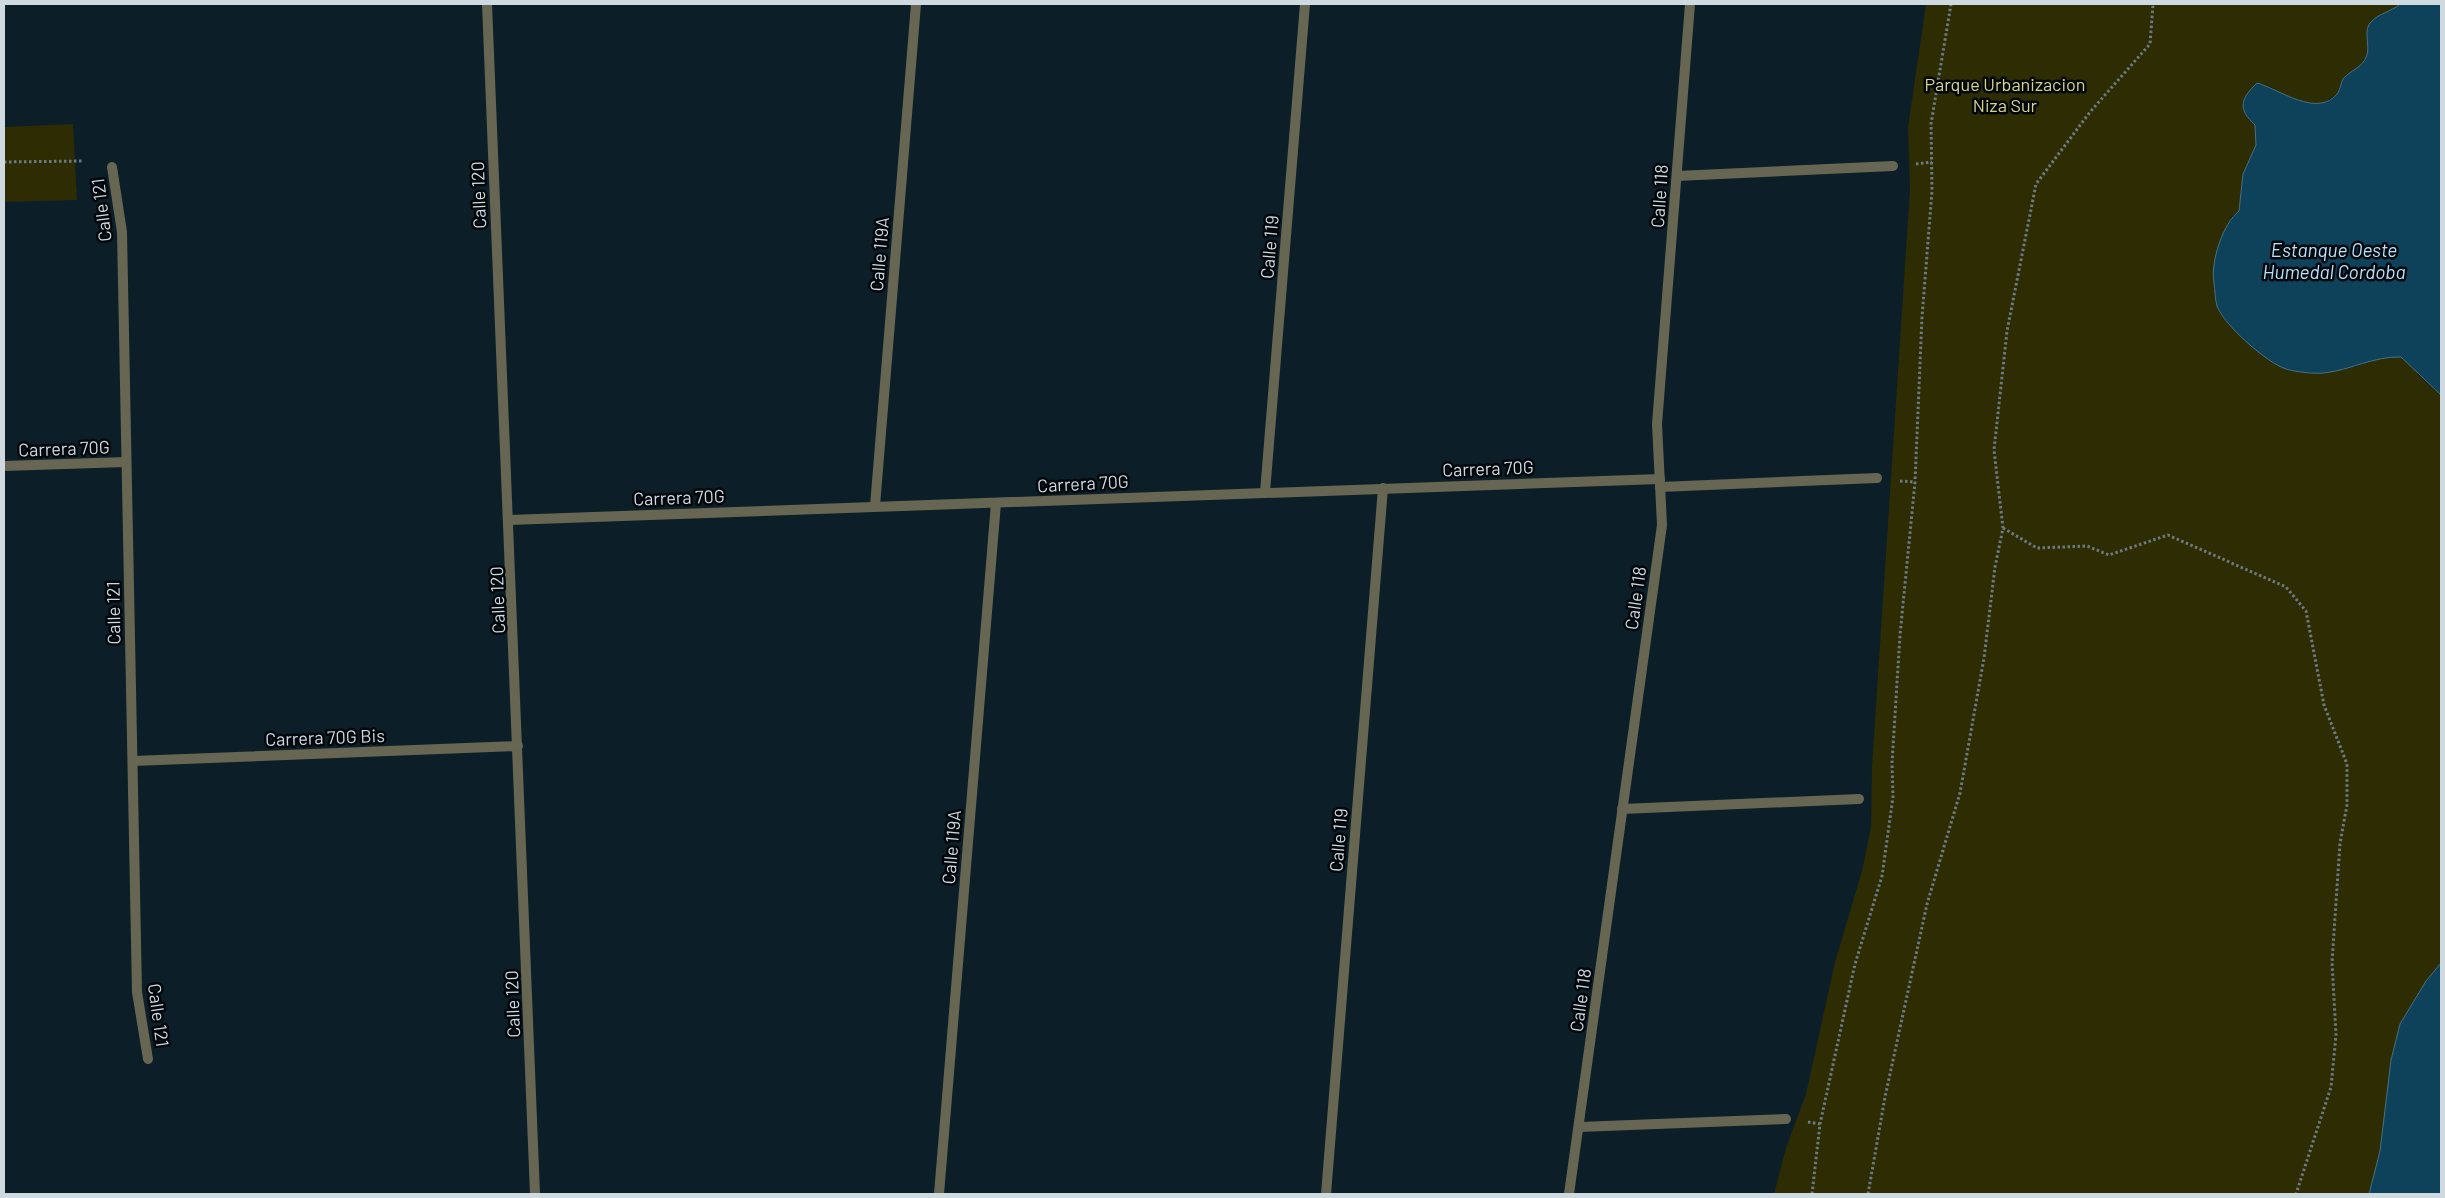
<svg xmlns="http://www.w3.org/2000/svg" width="2445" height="1198" font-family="Barlow,sans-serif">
	<rect width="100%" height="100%" fill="#0c1e27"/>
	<!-- green -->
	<g fill="#2e2c02">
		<polygon points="1926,4 2400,4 2394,10 2382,15 2370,40 2367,55 2358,69 2344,78 2337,94 2323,103 2313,104 2280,94 2270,86 2247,118 2255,125 2256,145 2243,174 2239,211 2231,217 2217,307 2234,329 2257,350 2355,367 2384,356 2402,357 2411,363 2421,378 2441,395 2441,963 2426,981 2400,1024 2391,1060 2380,1151 2369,1194 1774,1194 1786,1148 1806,1094 1835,962 1862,871 1871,827 1872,766 1910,189 1908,127"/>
		<polygon points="73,124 77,200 4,202 4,127"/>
	</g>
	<!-- water -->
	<g fill="#0e425b" stroke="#487083">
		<path d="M2400 4H2441V395L2401 357C2374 356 2351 370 2324 373 2314 374 2296 372 2286 369 2267 363 2224 325 2217 306 2215 299 2215 290 2214 283 2210 263 2223 223 2239 211L2243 174 2256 145 2255 125C2237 109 2241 98 2257 83 2279 89 2318 119 2338 93 2340 89 2341 83 2343 79 2350 70 2362 69 2367 55 2370 45 2363 29 2371 22 2379 13 2391 12 2400 4Z"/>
		<polygon points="2441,963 2441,1194 2369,1194 2380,1151 2391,1060 2400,1024 2426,981"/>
	</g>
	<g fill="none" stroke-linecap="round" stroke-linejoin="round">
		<!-- path -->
		<g stroke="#6c7a82" stroke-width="3" stroke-dasharray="2.5 2.5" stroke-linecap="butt">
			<polyline points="4,162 82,161"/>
			<polyline points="1916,164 1932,162"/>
			<polyline points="1900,481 1915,482"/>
			<polyline points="2003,528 2037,548 2087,546 2109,555 2168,535 2286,587 2306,611 2324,705 2347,764 2347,805 2340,843 2332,962 2336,1035 2331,1087 2296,1194"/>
			<polyline points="1808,1122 1820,1124"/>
			<polyline points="1812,1194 1820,1124 1855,964 1882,876 1893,797 1892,763 1900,635 1915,482 1922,317 1932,191 1931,124 1951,4"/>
			<polyline points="1868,1194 1885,1097 1927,904 1960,793 1984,658 1995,567 2003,528 1994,450 2007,331 2036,184 2090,112 2150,44 2153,4"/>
		</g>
		<!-- service -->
		<g stroke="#666653" stroke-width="10">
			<polyline points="1677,176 1893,166"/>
			<polyline points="1660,487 1877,478"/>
			<polyline points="1622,809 1859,799"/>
			<polyline points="1579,1127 1786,1119"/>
		</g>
		<!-- minor -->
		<g stroke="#666653" stroke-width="10">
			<polyline points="487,4 535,1194"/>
			<polyline points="112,167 122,232 137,992 148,1059"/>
			<polyline points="4,466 126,462"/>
			<polyline points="1265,492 1305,4"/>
			<polyline points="875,506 916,4"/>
			<polyline points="509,520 1660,479"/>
			<polyline points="133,761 518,746"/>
			<polyline points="939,1194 996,503"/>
			<polyline points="1326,1194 1383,488"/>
			<polyline points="1569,1194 1662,525 1657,424 1690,4"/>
		</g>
	</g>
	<g text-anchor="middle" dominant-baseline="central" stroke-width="5" stroke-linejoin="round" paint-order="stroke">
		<!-- park labels -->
		<g font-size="18" fill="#d6d589" stroke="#02070b">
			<text x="2005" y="84">Parque Urbanizacion<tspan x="2005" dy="21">Niza Sur</tspan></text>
		</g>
		<!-- street labels -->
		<g font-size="18" fill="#cfdae0" stroke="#02070b">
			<text transform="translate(478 195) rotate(-92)">Calle 120</text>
			<text transform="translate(1659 196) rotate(-86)">Calle 118</text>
			<text transform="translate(101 210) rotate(-97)">Calle 121</text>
			<text transform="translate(1269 247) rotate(-85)">Calle 119</text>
			<text transform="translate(879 254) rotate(-85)">Calle 119A</text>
			<text transform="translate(64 448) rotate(-2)">Carrera 70G</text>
			<text transform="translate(1488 468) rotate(-2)">Carrera 70G</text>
			<text transform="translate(1083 483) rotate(-3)">Carrera 70G</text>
			<text transform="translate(679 497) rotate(-2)">Carrera 70G</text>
			<text transform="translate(1635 598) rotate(-82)">Calle 118</text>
			<text transform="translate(497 600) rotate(-92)">Calle 120</text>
			<text transform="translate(113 613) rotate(-91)">Calle 121</text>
			<text transform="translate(325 737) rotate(-2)">Carrera 70G Bis</text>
			<text transform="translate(1338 840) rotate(-85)">Calle 119</text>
			<text transform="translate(951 847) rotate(-85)">Calle 119A</text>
			<text transform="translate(1580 1000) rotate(-82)">Calle 118</text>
			<text transform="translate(512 1004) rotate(-92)">Calle 120</text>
			<text transform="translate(159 1015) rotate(82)">Calle 121</text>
		</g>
		<!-- water labels -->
		<g font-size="19" font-style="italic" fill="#b6e2fc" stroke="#02070b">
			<text x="2334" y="249">Estanque Oeste<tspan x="2334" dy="22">Humedal Cordoba</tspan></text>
		</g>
	</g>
	<!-- border -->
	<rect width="2445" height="1198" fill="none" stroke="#cfdae0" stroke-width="10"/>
</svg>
